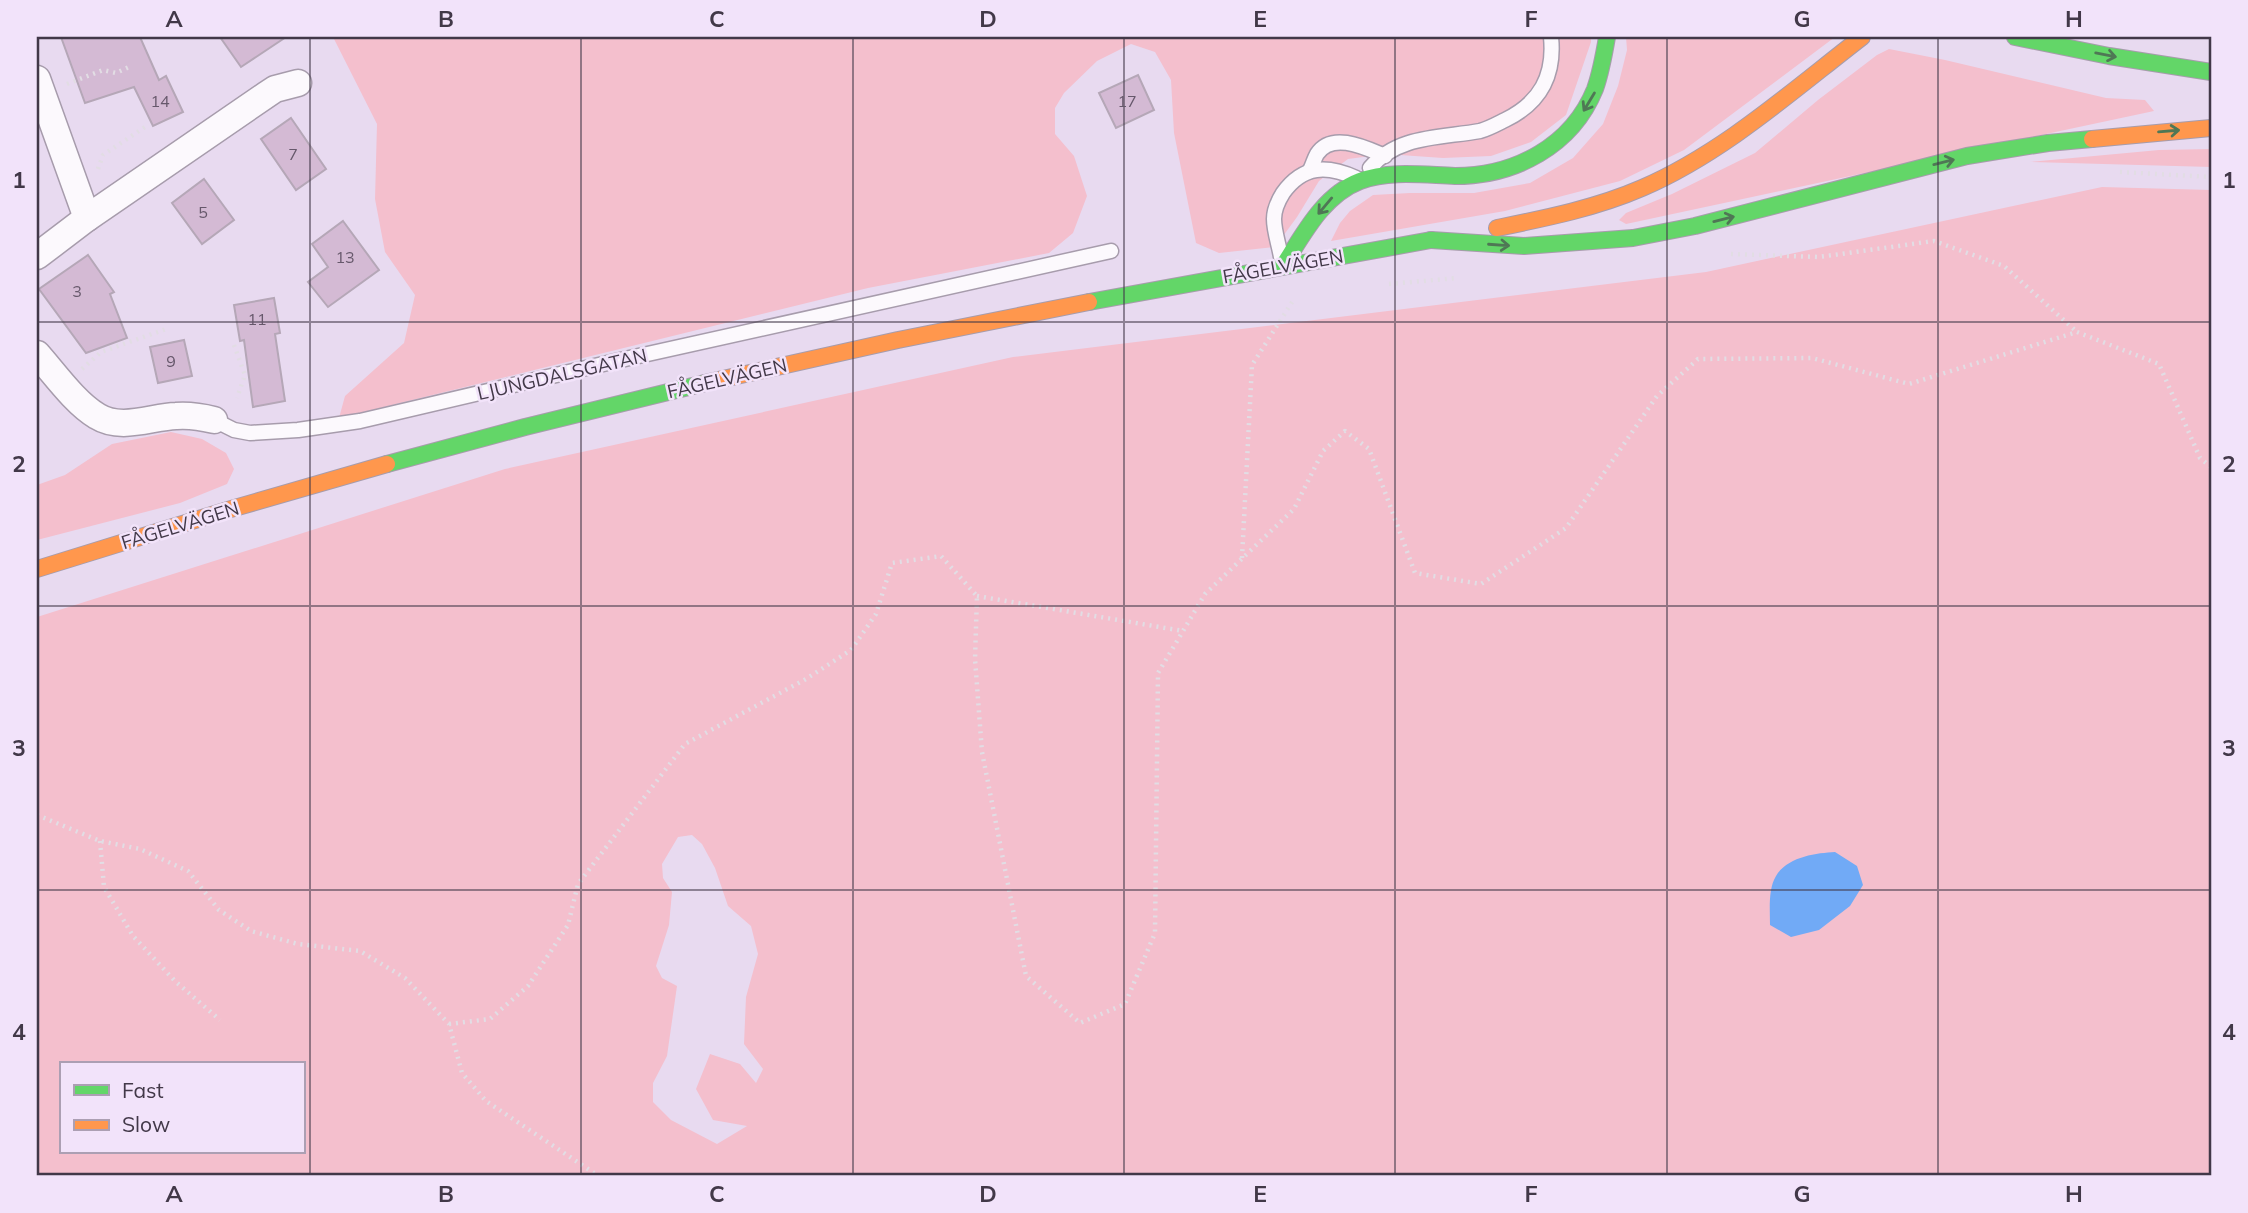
<svg xmlns="http://www.w3.org/2000/svg" width="2248" height="1213" font-family="Mulish,sans-serif">
	<rect width="100%" height="100%" fill="#e8daf0"/>
	<!-- green -->
	<g fill="#f4bfcd" fill-rule="evenodd">
		<polygon points="333,37 1591,37 1591,42 1566,115 1531,142 1491,156 1443,158 1386,154 1348,159 1319,181 1297,217 1275,247 1219,253 1196,243 1174,133 1171,80 1155,52 1131,44 1097,61 1064,93 1055,108 1055,134 1074,156 1087,196 1073,233 1049,253 868,288 339,418 345,396 404,343 415,295 385,252 375,199 377,124"/>
		<polygon points="1626,37 1835,37 1684,150 1620,181 1505,211 1331,241 1340,223 1350,211 1373,195 1410,193 1474,193 1530,183 1573,158 1603,124 1618,86 1627,50"/>
		<polygon points="1889,49 1945,60 2106,98 2145,100 2154,111 1626,224 1619,220 1626,213 1672,194 1755,153 1818,100 1877,55"/>
		<polygon points="2211,149 2211,167 2030,162 2159,150"/>
		<path d="M2102 187 2211 190V1176H37V617L505 469 1013 357 1706 272ZM692 835 702 844 715 868 728 906 751 926 758 954 746 997 744 1044 763 1069 756 1083 740 1064 710 1054 696 1089 713 1120 747 1126 717 1144 671 1120 653 1102V1083L667 1056 677 986 662 978 656 966 669 925 672 892 663 878 662 864 678 837ZM61 1064H303V1152H61Z"/>
		<polygon points="171,432 202,439 226,453 234,469 227,484 180,503 37,540 37,485 65,475 112,444"/>
	</g>
	<!-- water -->
	<path fill="#71aaf6" d="M1835 852 1857 866 1863 885 1850 906 1819 930 1791 937 1770 925C1770 910 1768 889 1776 876 1787 857 1816 853 1835 852Z"/>
	<!-- building -->
	<g fill="#d4bad4" stroke="#b5a7b7" stroke-width="2">
		<polygon points="61,37 140,37 159,80 166,76 183,112 153,126 134,87 85,103"/>
		<polygon points="220,37 286,37 241,67"/>
		<polygon points="1138,75 1154,110 1116,128 1099,93"/>
		<polygon points="291,118 326,169 296,190 261,139"/>
		<polygon points="204,179 234,220 202,244 172,203"/>
		<polygon points="343,221 379,270 328,307 308,282 328,267 312,244"/>
		<polygon points="88,255 114,292 110,294 127,338 86,353 39,289"/>
		<polygon points="274,298 280,333 275,334 285,401 253,407 244,340 240,341 234,305"/>
		<polygon points="184,340 192,376 158,383 150,347"/>
	</g>
	<g fill="none" stroke-linecap="round" stroke-linejoin="round">
		<defs>
			<g id="lane">
				<path d="M1370 168C1397 135 1441 138 1480 131 1488 129 1497 124 1505 120 1540 103 1555 76 1551 37"/>
				<path d="M1310 170C1313 165 1314 159 1317 154 1332 131 1366 148 1385 156"/>
				<path d="M1281 257C1279 245 1274 231 1274 219 1274 209 1278 201 1283 193 1303 165 1327 165 1356 178"/>
				<polyline points="214,420 234,430 250,433 298,430 360,421 616,361 1111,251"/>
			</g>
			<g id="street">
				<polyline points="37,79 87,218"/>
				<polyline points="37,256 87,218 266,95 275,89 298,83"/>
				<path d="M37 354C54 373 75 403 97 416 121 431 151 417 176 416 189 415 202 417 214 420"/>
			</g>
			<g id="fast">
				<polyline points="2015,37 2109,56 2211,72"/>
				<polyline points="1431,240 1524,246 1633,238 1695,226 1967,156 2048,143 2092,139"/>
				<path d="M1283 266C1303 235 1323 195 1360 181 1390 170 1424 175 1455 176 1515 176 1572 146 1595 89 1601 72 1604 55 1607 37"/>
				<polyline points="1089,302 1431,240"/>
				<polyline points="387,464 525,427 705,383"/>
			</g>
			<g id="slow">
				<polyline points="2092,139 2211,128"/>
				<path d="M1497 228C1546 218 1596 208 1642 188 1723 153 1792 91 1862 37"/>
				<polyline points="705,383 898,340 1089,302"/>
				<polyline points="37,569 231,509 387,464"/>
			</g>
		</defs>
		<!-- lane casing -->
		<use href="#lane" stroke="#a79cac" stroke-width="17"/>
		<!-- street casing -->
		<use href="#street" stroke="#a79cac" stroke-width="29"/>
		<!-- fast casing -->
		<use href="#fast" stroke="#a79cac" stroke-width="18"/>
		<!-- slow casing -->
		<use href="#slow" stroke="#a79cac" stroke-width="18"/>
		<!-- path -->
		<g stroke="#e2dde4" stroke-width="4.5" stroke-dasharray="2 5" stroke-linecap="butt">
			<polyline points="67,84 103,70 116,73 129,67"/>
			<polyline points="98,169 103,155 145,127"/>
			<polyline points="2120,172 2211,177"/>
			<polyline points="1731,254 1819,257 1934,241 2004,266 2077,332"/>
			<polyline points="1389,284 1457,278"/>
			<polyline points="234,345 245,375 237,398"/>
			<polyline points="82,369 101,352 169,328"/>
			<polyline points="1242,558 1252,365 1294,299"/>
			<polyline points="977,596 1183,631"/>
			<polyline points="37,815 100,841 140,849 188,871 219,910 251,931 298,944 360,951 405,978 449,1024 462,1073 486,1101 594,1173 602,1176"/>
			<polyline points="100,841 104,887 133,936 175,981 220,1020"/>
			<polyline points="449,1024 490,1019 528,986 568,925 578,884 685,744 806,679 851,650 876,614 892,563 941,556 977,596 975,659 982,752 1026,976 1080,1023 1125,1004 1155,933 1158,673 1205,594 1294,509 1323,451 1345,431 1369,449 1415,573 1481,584 1566,528 1657,396 1698,359 1812,358 1909,384 2077,332 2159,364 2200,458 2211,467"/>
		</g>
		<!-- lane -->
		<use href="#lane" stroke="#fcf9fd" stroke-width="14"/>
		<!-- street -->
		<use href="#street" stroke="#fcf9fd" stroke-width="26"/>
		<!-- fast -->
		<use href="#fast" stroke="#63d668" stroke-width="16"/>
		<!-- slow -->
		<use href="#slow" stroke="#ff974d" stroke-width="16"/>
	</g>
	<!-- one-way arrows -->
	<defs><path id="oneway-shaft" d="M-6 0H5M1.5-3L5.5 0L1.5 3" fill="none" stroke-width="1.6" stroke-linecap="round" stroke-linejoin="round" transform="scale(1.75)"/></defs>
	<g stroke="#4f7755">
		<use href="#oneway-shaft" transform="translate(2106 55) rotate(11)"/>
		<use href="#oneway-shaft" transform="translate(1589 102) rotate(121)"/>
		<use href="#oneway-shaft" transform="translate(2169 131) rotate(-5)"/>
		<use href="#oneway-shaft" transform="translate(1944 162) rotate(-14)"/>
		<use href="#oneway-shaft" transform="translate(1325 206) rotate(130)"/>
		<use href="#oneway-shaft" transform="translate(1724 219) rotate(-14)"/>
		<use href="#oneway-shaft" transform="translate(1499 245) rotate(4)"/>
	</g>
	<!-- grid -->
	<path fill="none" stroke="#423848" stroke-width="2" stroke-opacity="0.55" d="M310 37V1176M581 37V1176M853 37V1176M1124 37V1176M1395 37V1176M1667 37V1176M1938 37V1176M37 322H2211M37 606H2211M37 890H2211"/>
	<g text-anchor="middle" dominant-baseline="central" stroke-width="5" stroke-linejoin="round" paint-order="stroke">
		<!-- number labels -->
		<g font-size="16" fill="#66586b">
			<text x="160" y="101">14</text>
			<text x="1127" y="101">17</text>
			<text x="293" y="154">7</text>
			<text x="203" y="212">5</text>
			<text x="345" y="257">13</text>
			<text x="77" y="291">3</text>
			<text x="257" y="319">11</text>
			<text x="171" y="361">9</text>
		</g>
		<!-- street labels -->
		<g font-size="19" fill="#423848" stroke="#f2e3fa">
			<text transform="translate(1283 266) rotate(-10)">FÅGELVÄGEN</text>
			<text transform="translate(562 374) rotate(-13)">LJUNGDALSGATAN</text>
			<text transform="translate(727 378) rotate(-13)">FÅGELVÄGEN</text>
			<text transform="translate(180 525) rotate(-17)">FÅGELVÄGEN</text>
		</g>
	</g>
	<!-- border -->
	<rect width="2248" height="1213" fill="none" stroke="#f2e3fa" stroke-width="77"/>
	<!-- legend -->
	<rect x="60" y="1062" width="245" height="91" fill="#f2e3fa" stroke="#ac9fb3" stroke-width="2"/>
	<rect x="74" y="1085" width="35" height="10" fill="#63d668" stroke="#ac9fb3" stroke-width="2"/>
	<text x="122" y="1098" font-size="21" fill="#423848">Fast</text>
	<rect x="74" y="1120" width="35" height="10" fill="#ff974d" stroke="#ac9fb3" stroke-width="2"/>
	<text x="122" y="1132" font-size="21" fill="#423848">Slow</text>
	<rect x="38" y="38" width="2172" height="1136" fill="none" stroke="#423848" stroke-width="2.5"/>
	<g font-size="23" text-anchor="middle" font-weight="bold" fill="#423848">
		<text x="174" y="27">A</text>
		<text x="446" y="27">B</text>
		<text x="717" y="27">C</text>
		<text x="988" y="27">D</text>
		<text x="1260" y="27">E</text>
		<text x="1531" y="27">F</text>
		<text x="1802" y="27">G</text>
		<text x="2074" y="27">H</text>
		<text x="19" y="188">1</text>
		<text x="2229" y="188">1</text>
		<text x="19" y="472">2</text>
		<text x="2229" y="472">2</text>
		<text x="19" y="756">3</text>
		<text x="2229" y="756">3</text>
		<text x="19" y="1040">4</text>
		<text x="2229" y="1040">4</text>
		<text x="174" y="1202">A</text>
		<text x="446" y="1202">B</text>
		<text x="717" y="1202">C</text>
		<text x="988" y="1202">D</text>
		<text x="1260" y="1202">E</text>
		<text x="1531" y="1202">F</text>
		<text x="1802" y="1202">G</text>
		<text x="2074" y="1202">H</text>
	</g>
</svg>
